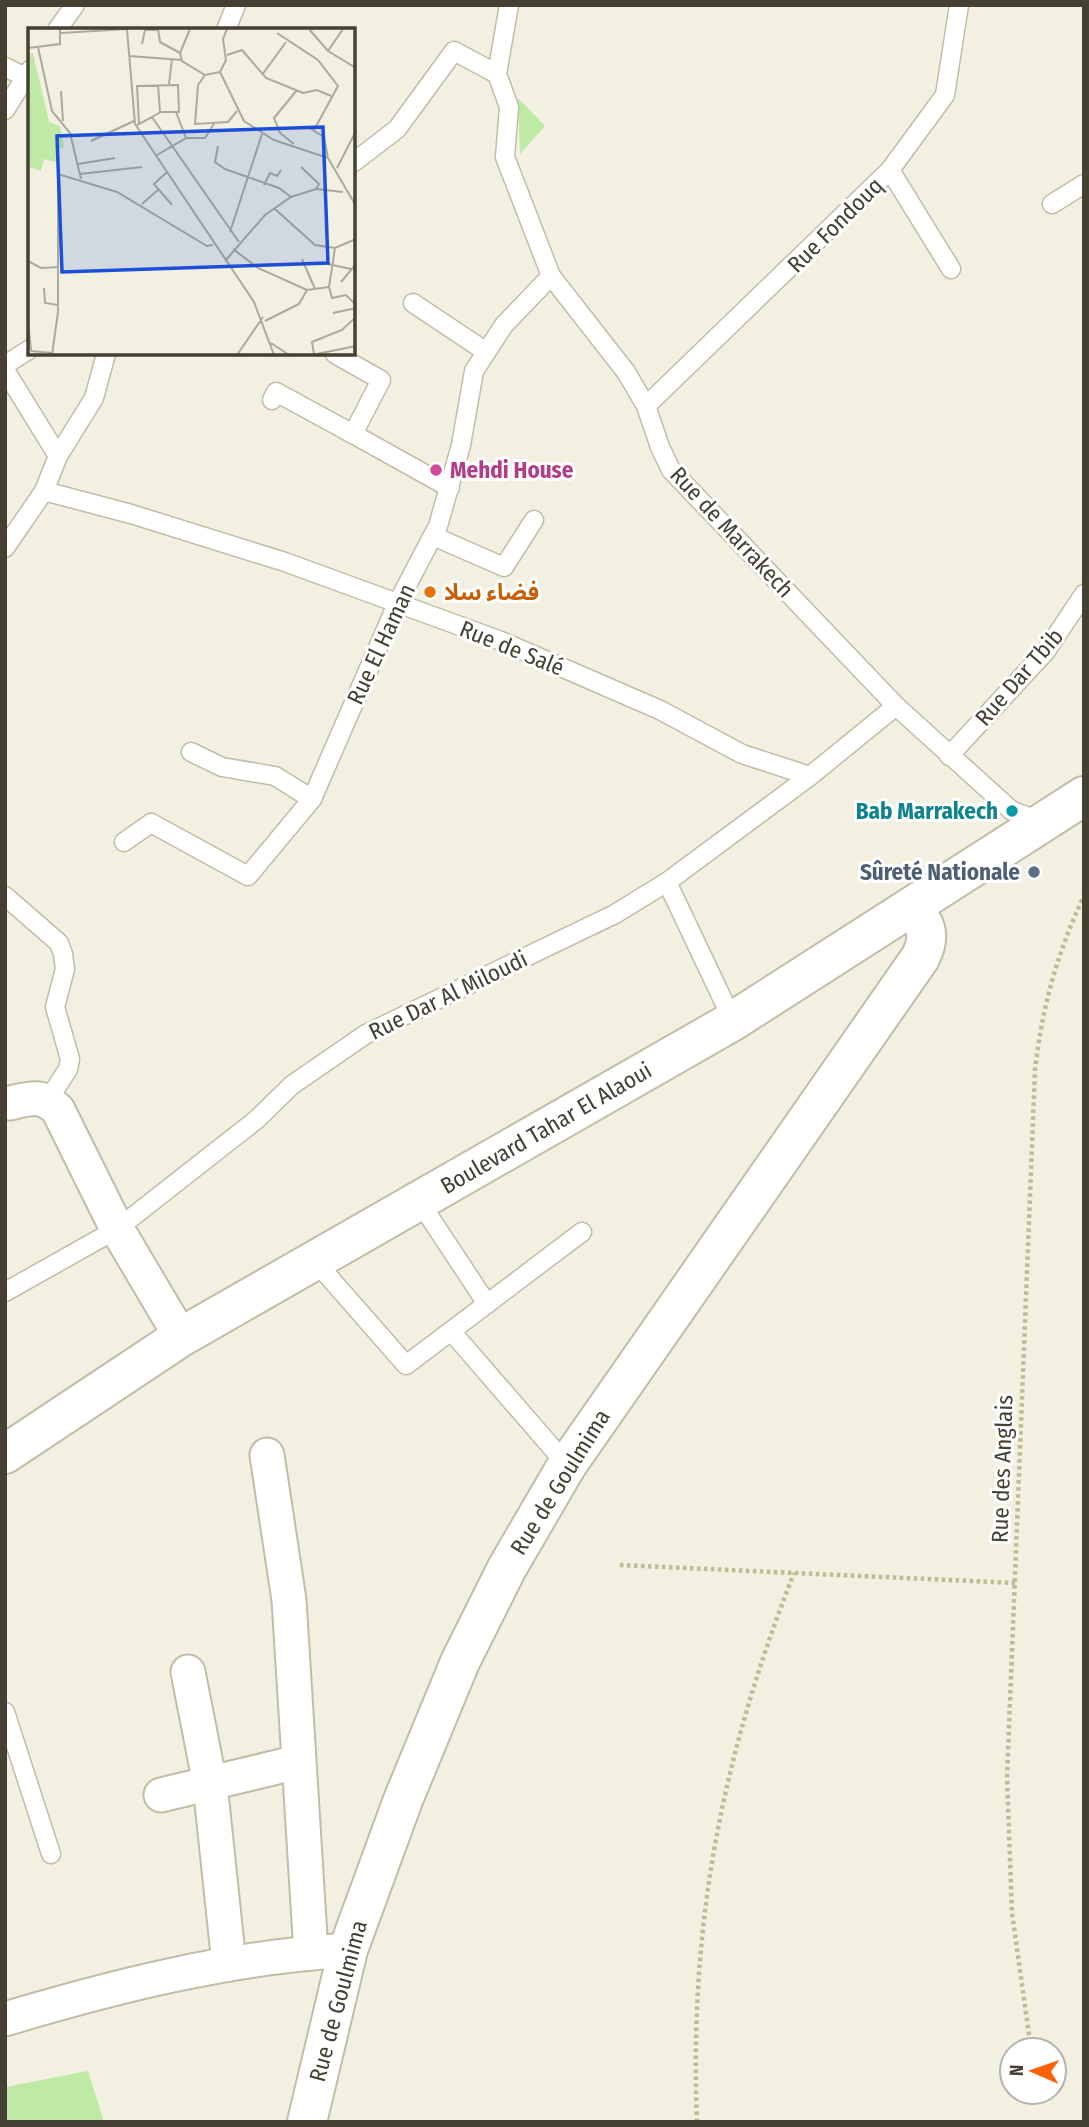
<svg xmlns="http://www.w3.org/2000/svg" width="1089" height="2127" font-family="'Fira Sans Condensed','Noto Sans Arabic',sans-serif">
	<rect width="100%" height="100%" fill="#f2f0e1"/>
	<!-- green -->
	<g fill="#beeaa6">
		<polygon points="518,98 545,126 520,154"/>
		<polygon points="88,2071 104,2122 5,2122 5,2087"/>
	</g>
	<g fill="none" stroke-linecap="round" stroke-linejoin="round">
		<defs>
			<g id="service">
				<polyline points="509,5 497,74 509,107 505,157 551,276 626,372 646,406 660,447 671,470 896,706 1012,811 1043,822"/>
				<polyline points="57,30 75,5"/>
				<polyline points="226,30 236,5"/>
				<polyline points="5,67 25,77"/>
				<polyline points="5,110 30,70"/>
				<polyline points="354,162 397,129 454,51 497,74"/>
				<polyline points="890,170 951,269"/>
				<polyline points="1052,204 1084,184"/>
				<polyline points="413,303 485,351"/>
				<polyline points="335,354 381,380 353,434 450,488"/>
				<polyline points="5,365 30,349"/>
				<polyline points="5,370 58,456"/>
				<polyline points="272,400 276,392 353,434"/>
				<polyline points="646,406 890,170 945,95 959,5"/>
				<polyline points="44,491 131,514 285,562 501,641 660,710 742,754 810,776"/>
				<polyline points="433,536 504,567 534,520"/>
				<polyline points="5,548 44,491 58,456 94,398 106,354"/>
				<polyline points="191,752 222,767 275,776 312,799"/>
				<polyline points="949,756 1046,651 1084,594"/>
				<polyline points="124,842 151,823 248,876 312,799 397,604 438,526 461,445 474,371 504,325 551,276"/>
				<polyline points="667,882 733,1021"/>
				<polyline points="5,896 59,943 63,954 65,969 55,1007 70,1059 68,1069 48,1100"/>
				<polyline points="419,1201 487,1304"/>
				<polyline points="315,1261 406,1365 582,1232"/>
				<polyline points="5,1292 117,1229 256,1120 292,1085 366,1034 615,914 667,882 810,776 896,706"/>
				<polyline points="451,1331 567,1465"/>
				<polyline points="5,1712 51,1854"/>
			</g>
			<g id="minor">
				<path d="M10 1103C31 1098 43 1094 58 1110L117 1229 181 1337"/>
				<polyline points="267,1455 289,1600 311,1953"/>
				<polyline points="188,1672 210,1784 229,1964"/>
				<polyline points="161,1795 298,1762"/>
				<path d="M5 2019C112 1987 223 1959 335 1951"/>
			</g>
			<g id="tertiary">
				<polyline points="5,1454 181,1337 733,1021 1084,796"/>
				<path d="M307 2122 348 1950 403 1800 460 1662 507 1568 567 1465 920 958C930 939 929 922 909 910"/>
			</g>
		</defs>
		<!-- service casing -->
		<use href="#service" stroke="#c1bda6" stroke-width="21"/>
		<!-- minor casing -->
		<use href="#minor" stroke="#c1bda6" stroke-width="37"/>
		<!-- tertiary casing -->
		<use href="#tertiary" stroke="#c1bda6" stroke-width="42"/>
		<!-- path -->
		<g stroke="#c1ba94" stroke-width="4.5" stroke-dasharray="3.5 3.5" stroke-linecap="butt">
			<polyline points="620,1565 1015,1583"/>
			<path d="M1031 2049 1012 1913 1007 1778 1035 1070C1042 1008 1057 953 1084 896"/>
			<path d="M697 2122C689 1925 722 1756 794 1573"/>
		</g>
		<!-- service -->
		<use href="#service" stroke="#fff" stroke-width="18"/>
		<!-- minor -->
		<use href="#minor" stroke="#fff" stroke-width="33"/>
		<!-- tertiary -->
		<use href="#tertiary" stroke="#fff" stroke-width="38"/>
	</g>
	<!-- markers -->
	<circle fill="#d1479c" stroke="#fff" stroke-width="2.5" cx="436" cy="470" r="7"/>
	<circle fill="#e8710a" stroke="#fff" stroke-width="2.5" cx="430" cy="592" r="7"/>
	<circle fill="#0f9aa8" stroke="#fff" stroke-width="2.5" cx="1012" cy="811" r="7"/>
	<circle fill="#5c6f8a" stroke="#fff" stroke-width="2.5" cx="1034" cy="872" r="7"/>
	<g text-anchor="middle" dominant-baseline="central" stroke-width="6" stroke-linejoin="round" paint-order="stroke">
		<!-- street labels -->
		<g font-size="23" fill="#444032" stroke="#fff">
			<text transform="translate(835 225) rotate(-45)">Rue Fondouq</text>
			<text transform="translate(732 532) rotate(47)">Rue de Marrakech</text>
			<text transform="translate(381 644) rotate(-65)">Rue El Haman</text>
			<text transform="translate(512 648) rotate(22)">Rue de Salé</text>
			<text transform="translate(1019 677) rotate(-49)">Rue Dar Tbib</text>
			<text transform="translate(448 995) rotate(-26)">Rue Dar Al Miloudi</text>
			<text transform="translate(546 1128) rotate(-30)">Boulevard Tahar El Alaoui</text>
			<text transform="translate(1002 1469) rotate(-88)">Rue des Anglais</text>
			<text transform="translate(560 1482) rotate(-58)">Rue de Goulmima</text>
			<text transform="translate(338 2001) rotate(-75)">Rue de Goulmima</text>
		</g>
		<!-- hotel labels -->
		<g font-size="23" font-weight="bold" fill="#b23c85" stroke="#fff" text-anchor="start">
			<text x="450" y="470">Mehdi House</text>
		</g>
		<!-- food labels -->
		<g font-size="23" font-weight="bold" fill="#c56008" stroke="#fff" text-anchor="start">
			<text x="444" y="592">فضاء سلا</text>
		</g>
		<!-- culture labels -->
		<g font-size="23" font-weight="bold" fill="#0d838f" stroke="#fff" text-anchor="end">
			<text x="998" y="811">Bab Marrakech</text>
		</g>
		<!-- service labels -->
		<g font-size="23" font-weight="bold" fill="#4e5e75" stroke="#fff" text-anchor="end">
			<text x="1020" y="872">Sûreté Nationale</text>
		</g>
	</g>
	<!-- overview -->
	<g transform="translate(28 28)">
		<rect width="327" height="327" fill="#f2f0e1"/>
		<path d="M5 25 21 94 32 98 36 119 30 121 31 135 16 131 13 143 0 139V26Z" fill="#beeaa6"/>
		<path fill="none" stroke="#acaa9b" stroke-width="2" d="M99 1 107 96 226 274 246 327M130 1 132 14 152 25 154 33 177 47 192 44M199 1 195 11 198 32 192 44 216 93 246 112 300 130 328 178M281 1 300 23 328 40M33 5 99 1M249 5 290 32 310 58 286 102M114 16 117 2H129M10 19 24 83 42 105 53 151M0 20 32 16V1M300 23 315 1M152 25 162 1M199 27 214 22 238 50 275 65 289 62 303 68M101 28 154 32M177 47 170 57 167 96 200 94 209 83M234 47 258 14M141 56 144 31M130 57 132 84M33 63 35 93M124 89 211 214M108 98 111 96 124 89 131 85 132 84H151L150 57 109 58 111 96M278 98 296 109 300 130M158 110H177L187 94M63 113 106 93M266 116 252 105 246 90 269 62M190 118 187 134 197 141 251 160 263 169M129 127 158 110 148 84M50 136 87 130M273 139 291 156 288 161M309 140 328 103M139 144 126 156 144 177M52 146 114 139M236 157 242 145 249 148 253 142M114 176 131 161M247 181 287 217 307 220 328 211M202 204 234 106M307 220 301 259 304 270 318 267 328 277M205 221 230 240 279 262M274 231 287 261M0 233 13 240 31 239M197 233 237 187 263 169 288 161 315 164M295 235 323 241M313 254 328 236M16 260 17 275 30 277M305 285 328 280M0 292 3 323M237 293 271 276 279 262 301 259M243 315 261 327M3 323 24 325M286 326 284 314 314 302 328 289M24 327 30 284V146L89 164 179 218 185 217M209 327 235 289M284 327 328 318"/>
		<path fill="#1d4ed8" fill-opacity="0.15" stroke="#1d4ed8" stroke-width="3.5" d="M295 99 300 235 34 244 29 108Z"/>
		<rect width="327" height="327" fill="none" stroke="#444032" stroke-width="3.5"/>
	</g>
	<!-- border -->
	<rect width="1089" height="2127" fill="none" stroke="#444032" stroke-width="14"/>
	<!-- north arrow -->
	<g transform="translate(1033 2071) rotate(272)"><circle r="33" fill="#ffffff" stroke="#b4b3ad" stroke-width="2"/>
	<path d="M0-5L12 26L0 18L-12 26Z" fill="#ff610b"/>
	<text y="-10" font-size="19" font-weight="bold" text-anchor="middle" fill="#444032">N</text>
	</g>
</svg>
